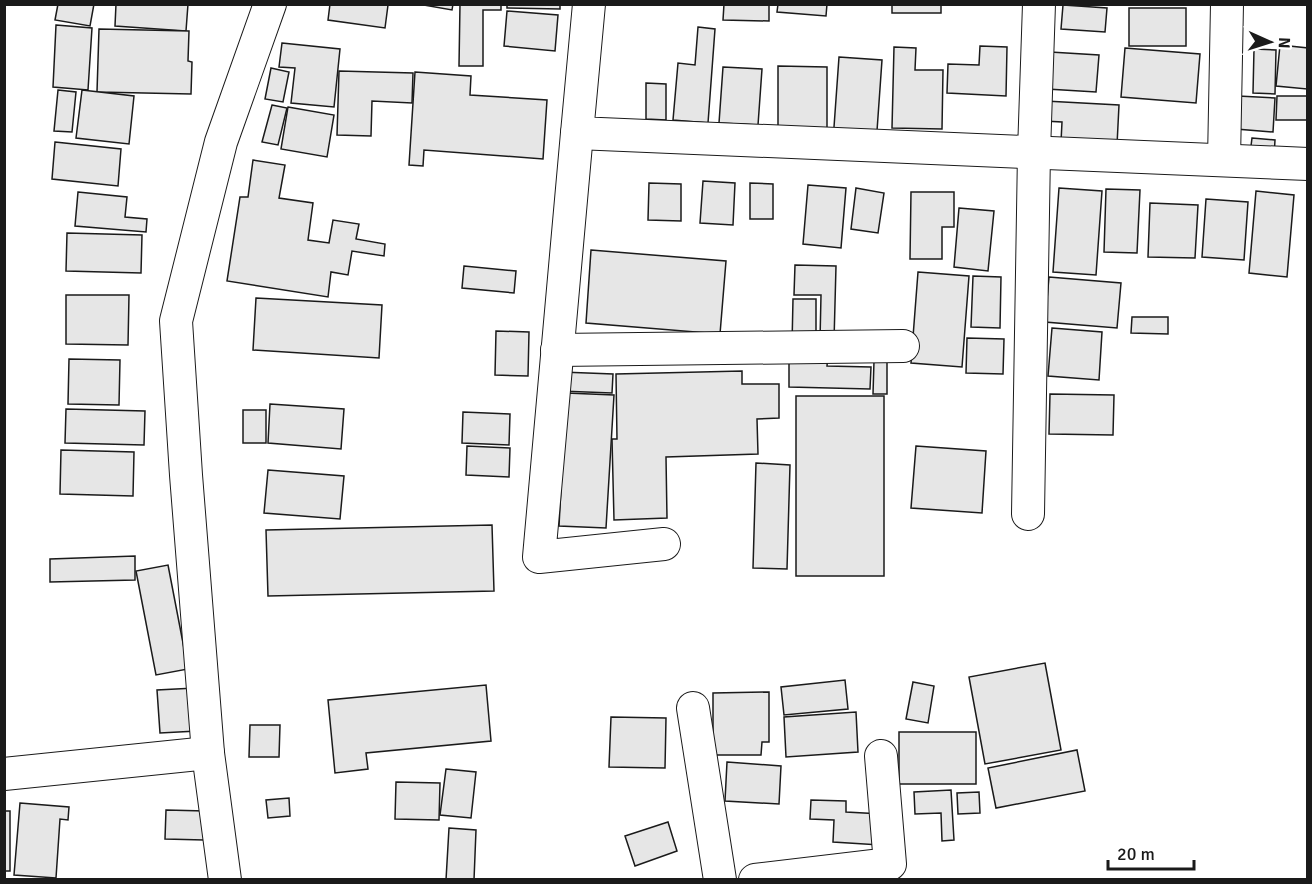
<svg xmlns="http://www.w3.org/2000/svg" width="1312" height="884" font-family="Signika,sans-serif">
	<rect width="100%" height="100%" fill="#fff"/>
	<!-- building -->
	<g fill="#e6e6e6" stroke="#1a1a1a" stroke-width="1.5">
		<polygon points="58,4 94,4 90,26 55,20"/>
		<polygon points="116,4 188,4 186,31 115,26"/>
		<polygon points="330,4 388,5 385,28 328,20"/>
		<polygon points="418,4 453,4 452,10"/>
		<polygon points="460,4 501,4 501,10 483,10 483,66 459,66"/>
		<polygon points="507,4 560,4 560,9 507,8"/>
		<polygon points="724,4 769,4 769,21 723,20"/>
		<polygon points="778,4 827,4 826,16 777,12"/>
		<rect x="892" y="4" width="49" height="9"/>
		<polygon points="1063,5 1107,8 1105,32 1061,29"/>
		<rect x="1129" y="8" width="57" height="38"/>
		<polygon points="507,11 558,15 555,51 504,46"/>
		<polygon points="56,25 92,28 88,90 53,87"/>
		<polygon points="698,27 715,29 708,123 673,120 678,63 695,65"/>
		<polygon points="99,29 189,31 188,61 192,62 191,94 97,92"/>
		<polygon points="282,43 340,49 334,107 291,103 295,68 279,67"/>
		<polygon points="1280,45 1308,48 1307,89 1276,86"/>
		<polygon points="980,46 1007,47 1006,96 947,93 948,64 979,65"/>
		<polygon points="894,47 916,48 915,70 943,70 942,129 892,128"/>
		<polygon points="1125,48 1200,54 1196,103 1121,97"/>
		<polygon points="1254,49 1276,50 1275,94 1253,93"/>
		<polygon points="1050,52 1099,55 1096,92 1047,89"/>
		<polygon points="839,57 882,60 876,145 833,141"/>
		<polygon points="778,66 827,67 827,130 778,130"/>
		<polygon points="723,67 762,69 758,125 719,123"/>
		<polygon points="271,68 289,72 283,102 265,99"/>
		<polygon points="339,71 413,73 412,103 372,101 371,136 337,135"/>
		<polygon points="415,72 471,76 470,95 547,100 543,159 424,150 423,166 409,165"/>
		<polygon points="646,83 666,84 666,120 646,119"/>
		<polygon points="58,90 76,92 72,132 54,131"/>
		<polygon points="82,90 134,96 129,144 76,138"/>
		<polygon points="1238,96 1275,98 1273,132 1236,129"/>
		<polygon points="1277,96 1308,96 1308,120 1276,120"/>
		<polygon points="1045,101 1119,105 1117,145 1061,142 1062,122 1044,121"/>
		<polygon points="272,105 287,108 278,145 262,142"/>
		<polygon points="288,107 334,115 327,157 281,149"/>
		<polygon points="1252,138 1275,140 1274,157 1250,154"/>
		<polygon points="55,142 121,149 118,186 52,179"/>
		<polygon points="253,160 285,165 279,198 313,203 308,240 329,243 333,220 359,224 356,239 385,244 384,256 352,251 348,275 331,272 328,297 227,281 240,197 248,197"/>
		<polygon points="703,181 735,183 733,225 700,223"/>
		<polygon points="649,183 681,184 681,221 648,220"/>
		<polygon points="750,183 773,184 773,219 750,219"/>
		<polygon points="808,185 846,188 841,248 803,244"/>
		<polygon points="856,188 884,193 878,233 851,229"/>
		<polygon points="1059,188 1102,191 1096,275 1053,272"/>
		<polygon points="1106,189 1140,190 1137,253 1104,252"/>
		<polygon points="1256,191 1294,195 1287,277 1249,273"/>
		<polygon points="78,192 127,197 125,217 147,219 146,232 75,226"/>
		<polygon points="911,192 954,192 954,227 942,227 942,259 910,259"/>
		<polygon points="1206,199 1248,202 1244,260 1202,257"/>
		<polygon points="1150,203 1198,205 1195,258 1148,257"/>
		<polygon points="959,208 994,211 988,271 954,267"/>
		<polygon points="67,233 142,235 141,273 66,271"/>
		<polygon points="591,250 726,261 720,334 586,323"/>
		<polygon points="795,265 836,266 834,341 820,341 821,295 794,295"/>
		<polygon points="464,266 516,271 514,293 462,288"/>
		<polygon points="918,272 969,276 962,367 911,363"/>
		<polygon points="973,276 1001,277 1000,328 971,327"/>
		<polygon points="1049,277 1121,283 1117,328 1045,322"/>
		<polygon points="66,295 129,295 128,345 66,344"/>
		<polygon points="256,298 382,305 379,358 253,350"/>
		<polygon points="793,299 816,299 816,345 792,345"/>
		<polygon points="1132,317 1168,317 1168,334 1131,333"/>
		<polygon points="1052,328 1102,332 1099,380 1048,376"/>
		<polygon points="496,331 529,332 528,376 495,375"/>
		<polygon points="967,338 1004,339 1003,374 966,373"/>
		<polygon points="789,353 828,353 827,366 871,367 870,389 789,387"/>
		<polygon points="69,359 120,360 119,405 68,404"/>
		<polygon points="874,361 887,362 887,394 873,394"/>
		<polygon points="742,371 742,384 779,384 779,418 757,419 758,454 666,457 667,518 614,520 612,439 617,439 616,374"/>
		<polygon points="561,372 613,374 612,393 560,391"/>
		<polygon points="566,393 614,395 606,528 559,526"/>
		<polygon points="1050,394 1114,395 1113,435 1049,434"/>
		<rect x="796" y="396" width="88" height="180"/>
		<polygon points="270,404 344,409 341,449 268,443"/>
		<polygon points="66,409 145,411 144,445 65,443"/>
		<rect x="243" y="410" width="23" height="33"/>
		<polygon points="463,412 510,414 509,445 462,443"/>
		<polygon points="467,446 510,448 509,477 466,475"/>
		<polygon points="916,446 986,451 982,513 911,508"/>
		<polygon points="61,450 134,452 133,496 60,494"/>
		<polygon points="756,463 790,465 787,569 753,568"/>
		<polygon points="268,470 344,476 340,519 264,513"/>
		<polygon points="492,525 494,591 268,596 266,530"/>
		<polygon points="135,556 135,580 50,582 50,559"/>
		<polygon points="168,565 188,669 156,675 136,571"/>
		<polygon points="1045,663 1061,750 985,764 969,677"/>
		<polygon points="845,680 848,709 784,715 781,687"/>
		<polygon points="913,682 934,686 928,723 906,719"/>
		<polygon points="486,685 491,741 366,753 368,769 335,773 328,700"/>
		<polygon points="195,688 197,731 160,733 157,690"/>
		<polygon points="769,692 769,742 762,742 761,755 713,755 713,693"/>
		<polygon points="856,712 858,752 786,757 784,717"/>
		<polygon points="611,717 666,718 665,768 609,767"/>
		<polygon points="250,725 280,725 279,757 249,757"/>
		<rect x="899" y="732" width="77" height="52"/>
		<polygon points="1077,750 1085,791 996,808 988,768"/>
		<polygon points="727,762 781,766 779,804 725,801"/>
		<polygon points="446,769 476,772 471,818 440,815"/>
		<polygon points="396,782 440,783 439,820 395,819"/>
		<polygon points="951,790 954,840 942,841 941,813 915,814 914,792"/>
		<polygon points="979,792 980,813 958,814 957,793"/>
		<polygon points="289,798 290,816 268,818 266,800"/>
		<polygon points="811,800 846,801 846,812 882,814 880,845 833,842 834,820 810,819"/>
		<polygon points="20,803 69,807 68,820 60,819 56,878 14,875"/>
		<polygon points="166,810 205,811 204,840 165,839"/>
		<rect x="4" y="811" width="6" height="60"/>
		<polygon points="668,822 677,851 635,866 625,836"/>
		<polygon points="449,828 476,830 474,880 446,880"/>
	</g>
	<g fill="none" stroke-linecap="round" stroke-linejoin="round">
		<defs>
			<g id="minor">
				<polyline points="589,4 577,133 1308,164"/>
				<polyline points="577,133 539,557 664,544"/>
				<polyline points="1224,160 1227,4"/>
				<polyline points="557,350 903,346"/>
				<polyline points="1028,514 1034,152 1039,4"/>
				<polyline points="693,708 720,880"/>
				<polyline points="4,774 208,753"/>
				<polyline points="225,880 208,753 186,475 176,321 221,142 270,4"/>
				<polyline points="755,880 890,864 881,756"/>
			</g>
		</defs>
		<!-- minor casing -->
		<use href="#minor" stroke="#1a1a1a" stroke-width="34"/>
		<!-- minor -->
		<use href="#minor" stroke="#fff" stroke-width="32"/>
	</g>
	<!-- border -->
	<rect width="1312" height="884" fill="none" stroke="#1a1a1a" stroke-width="12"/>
	<!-- north arrow -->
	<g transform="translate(1270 42) rotate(93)" stroke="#ffffff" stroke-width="4.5" paint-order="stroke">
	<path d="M0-4.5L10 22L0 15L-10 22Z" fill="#1a1a1a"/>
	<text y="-9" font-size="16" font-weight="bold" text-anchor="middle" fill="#1a1a1a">N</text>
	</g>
	<!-- scale -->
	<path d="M1108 860v9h86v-9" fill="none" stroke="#1a1a1a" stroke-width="3"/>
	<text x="1117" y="860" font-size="18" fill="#1a1a1a" stroke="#ffffff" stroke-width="4.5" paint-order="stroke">20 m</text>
</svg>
